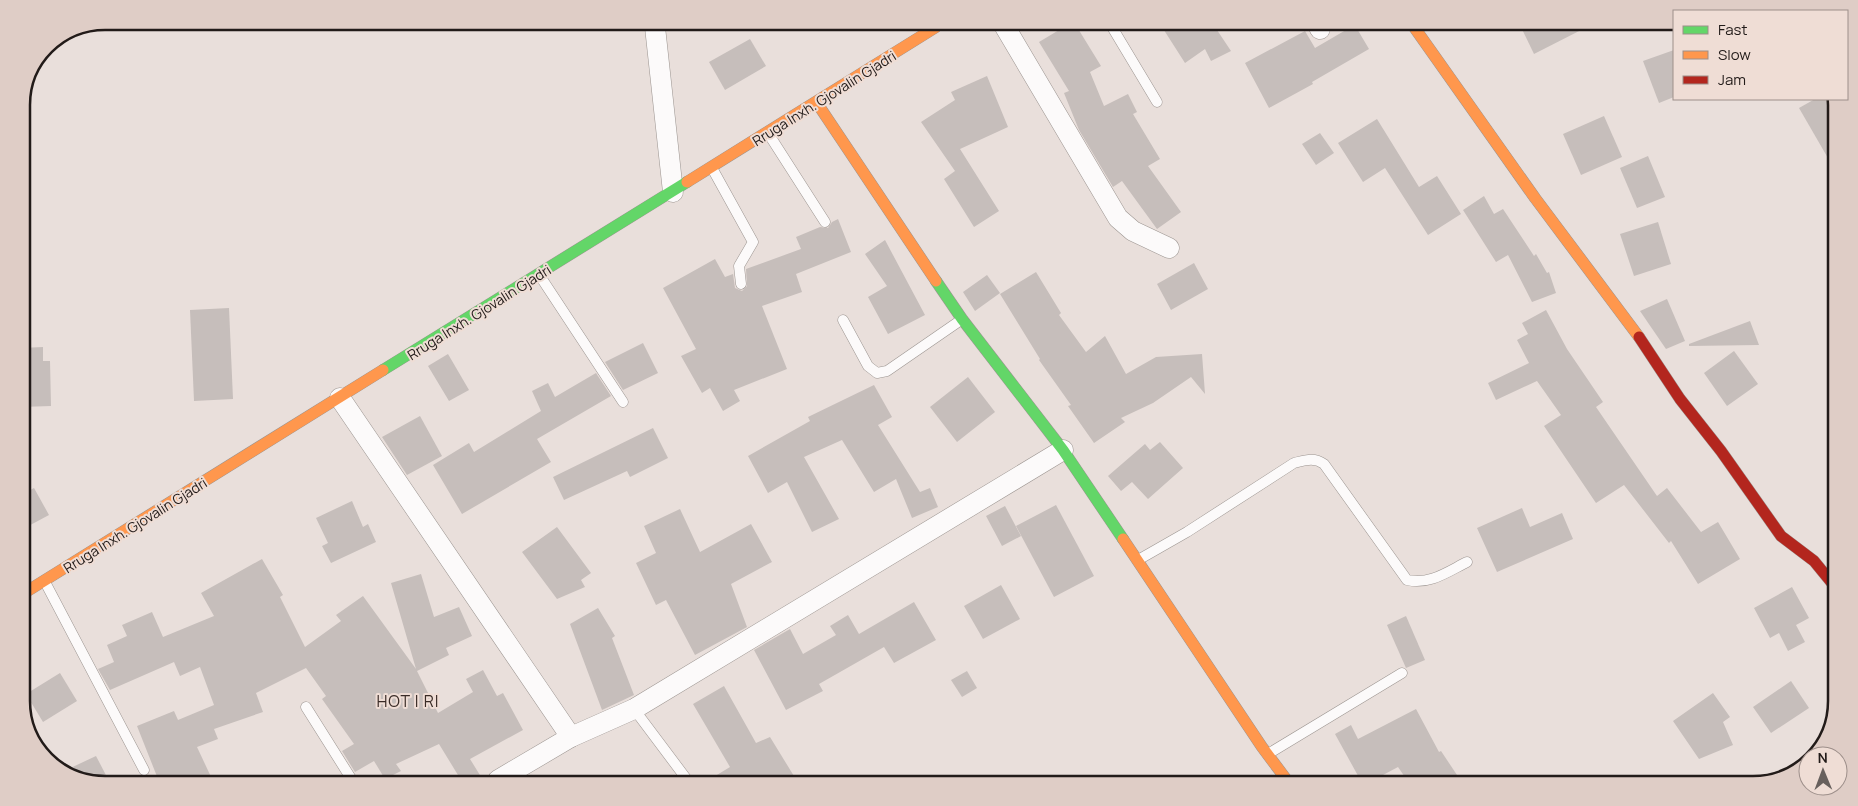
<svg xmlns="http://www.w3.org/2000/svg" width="1858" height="806" font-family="Manrope,sans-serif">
	<rect width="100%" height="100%" fill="#e9dfdb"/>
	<!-- building -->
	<g fill="#c6bebb">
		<polygon points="1064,27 1077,27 1101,66 1090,72 1104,106 1128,94 1137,112 1133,114 1160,159 1148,166 1181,212 1157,229 1122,181 1113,187 1079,130 1064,93 1069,91 1039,42"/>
		<polygon points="1162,27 1215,27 1231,51 1211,61 1205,49 1185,63"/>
		<polygon points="1351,27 1356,27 1369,49 1312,82 1313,84 1269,108 1245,63 1305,31 1315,48"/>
		<polygon points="1521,27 1587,27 1534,54"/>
		<polygon points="750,39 766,66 725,90 709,62"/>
		<polygon points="1674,50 1674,97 1659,103 1643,61"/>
		<polygon points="987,76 1008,127 960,149 999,211 974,227 944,179 955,171 921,122 955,100 951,92"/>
		<polygon points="1815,99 1837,99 1836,172 1799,108"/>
		<polygon points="1604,116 1622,157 1581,175 1563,134"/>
		<polygon points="1377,119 1419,187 1437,176 1461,214 1428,235 1385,168 1363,182 1338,143"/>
		<polygon points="1320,133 1334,153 1316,165 1302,144"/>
		<polygon points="1648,156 1665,197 1637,208 1620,168"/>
		<polygon points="1484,196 1494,214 1503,209 1534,256 1536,254 1547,273 1549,272 1556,293 1532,302 1508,255 1496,262 1463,210"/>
		<polygon points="838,219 851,252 796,274 802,292 762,306 787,369 734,390 740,401 723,411 710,388 702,393 681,356 696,349 663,288 715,259 725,277 733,274 735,288 742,291 747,286 746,269 801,249 796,237 820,227 828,228 832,222"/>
		<polygon points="1658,222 1671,264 1634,276 1620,234"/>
		<polygon points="885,240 925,315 888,334 868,297 887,286 865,254"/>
		<polygon points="1194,263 1208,289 1171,310 1157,284"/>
		<polygon points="1036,272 1061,313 1059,315 1086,352 1105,336 1126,374 1156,357 1202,354 1205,394 1191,377 1153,403 1121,418 1125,422 1094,443 1068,406 1071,405 1039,360 1040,359 1000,294"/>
		<polygon points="987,275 1000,293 975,311 963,292"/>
		<polygon points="1667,299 1685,341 1666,349 1640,311"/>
		<polygon points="229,308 233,399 194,401 190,310"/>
		<polygon points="1546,310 1567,349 1603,402 1596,407 1657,496 1667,488 1701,532 1718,522 1740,559 1698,584 1671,541 1669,543 1624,485 1596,503 1544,426 1561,415 1537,381 1496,400 1488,383 1529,363 1517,340 1528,334 1522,323"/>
		<polygon points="1750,321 1759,345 1689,346 1689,344"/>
		<polygon points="643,343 658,373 623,390 605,362"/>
		<polygon points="43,347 43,361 50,361 51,406 21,407 21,348"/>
		<polygon points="1734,351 1758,384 1727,406 1704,373"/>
		<polygon points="448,354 469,390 449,401 428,366"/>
		<polygon points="596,373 611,396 537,439 551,462 462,514 433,465 469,443 474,452 541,411 532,391 548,383 555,397"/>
		<polygon points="968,377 995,412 957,442 930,407"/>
		<polygon points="874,385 892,417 878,425 920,492 930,488 938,507 912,518 896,479 874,492 842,440 804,457 839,519 812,532 787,482 768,493 748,456 810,421 808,417"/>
		<polygon points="420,416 442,456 407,475 382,437"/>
		<polygon points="653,428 668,458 630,477 627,471 564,500 553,477"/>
		<polygon points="1160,442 1183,468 1148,499 1132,482 1121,491 1108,476 1145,444 1150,450"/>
		<polygon points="34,488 49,515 21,530 21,495"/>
		<polygon points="352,501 363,527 368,524 376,542 331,563 322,546 328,543 316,518"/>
		<polygon points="1056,505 1094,576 1054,597 1016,526"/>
		<polygon points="1005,506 1021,536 1002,546 986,516"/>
		<polygon points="1522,508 1530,527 1562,513 1573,539 1497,572 1477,528"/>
		<polygon points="680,509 700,552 751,524 772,562 731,584 747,627 695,655 666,600 656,605 636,563 656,553 644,526"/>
		<polygon points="557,527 591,573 581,580 585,587 557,599 522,552"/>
		<polygon points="262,559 283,595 280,597 305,647 341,621 336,615 363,596 416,669 391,583 421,574 434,617 459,607 472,636 446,648 449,655 417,671 438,713 473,692 466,679 483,670 497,696 503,693 523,730 470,759 483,780 461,780 439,744 396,764 401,771 385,779 374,761 355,772 342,751 354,744 322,699 326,696 306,668 256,693 263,712 214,729 218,739 197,747 212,779 158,779 137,726 174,711 178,720 214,705 200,667 180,676 174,662 110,690 98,669 114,662 107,645 127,636 122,625 152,612 163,637 214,616 201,593"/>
		<polygon points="1001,585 1020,619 983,639 964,606"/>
		<polygon points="1792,587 1809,618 1796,625 1805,642 1788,651 1779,633 1770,638 1754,608"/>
		<polygon points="914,602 936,640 894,663 884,647 819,684 823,691 786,710 754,650 790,629 803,654 836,635 830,626 848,615 859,634"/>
		<polygon points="598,608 615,636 612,638 634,695 602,710 570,624"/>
		<polygon points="1406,616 1425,660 1406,668 1387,625"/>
		<polygon points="967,671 977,688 962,697 951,680"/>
		<polygon points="60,673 77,701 43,722 26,694"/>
		<polygon points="1791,681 1809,708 1771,733 1753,707"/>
		<polygon points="724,686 756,743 770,737 797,781 707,781 730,767 693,704"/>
		<polygon points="1713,693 1730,717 1723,722 1733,745 1699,759 1673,721"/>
		<polygon points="1416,709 1439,752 1441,751 1463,784 1409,783 1398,767 1368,783 1362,783 1335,734 1351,725 1358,739"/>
		<polygon points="96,756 108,779 73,779 64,771"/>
	</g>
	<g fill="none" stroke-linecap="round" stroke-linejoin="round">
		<defs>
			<g id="lane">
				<polyline points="1112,27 1157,102"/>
				<polyline points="768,133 825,222"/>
				<polyline points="712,168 753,242 739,266 741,284"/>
				<polyline points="540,276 623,402"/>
				<polyline points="843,320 868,366 877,373 887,371 961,320"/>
				<path d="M1138 560 1187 532 1294 463C1306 460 1314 457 1324 464L1407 580C1430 585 1447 572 1467 562"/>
				<polyline points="45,582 144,770"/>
				<polyline points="306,707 352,780"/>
				<polyline points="634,709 688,781"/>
				<polyline points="1268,754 1402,673"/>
			</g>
			<g id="street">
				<polyline points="655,27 673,192"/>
				<polyline points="1005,27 1118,218 1133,231 1169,248"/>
				<polyline points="1319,27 1320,29"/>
				<polyline points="340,398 571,737"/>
				<polyline points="498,780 571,737 634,709 1063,450"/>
			</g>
			<g id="fast">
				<polyline points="936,281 962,319 1063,450 1123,539"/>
				<polyline points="383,370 687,182"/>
			</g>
			<g id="slow">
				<polyline points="1414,27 1535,198 1639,337"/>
				<polyline points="817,103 936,281"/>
				<polyline points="687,182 936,27"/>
				<polyline points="1123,539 1262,747 1289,783"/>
				<polyline points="21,595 383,370"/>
			</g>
			<polyline id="jam" points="1639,337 1680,399 1721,451 1781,536 1814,561 1832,583"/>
		</defs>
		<!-- lane casing -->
		<use href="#lane" stroke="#9c9591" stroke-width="11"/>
		<!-- street casing -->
		<use href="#street" stroke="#9c9591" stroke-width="21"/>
		<!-- fast casing -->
		<use href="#fast" stroke="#9c9591" stroke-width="12"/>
		<!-- slow casing -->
		<use href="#slow" stroke="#9c9591" stroke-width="12"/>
		<!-- jam casing -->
		<use href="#jam" stroke="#9c9591" stroke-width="12"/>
		<!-- lane -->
		<use href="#lane" stroke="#fcfafa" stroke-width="10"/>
		<!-- street -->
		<use href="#street" stroke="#fcfafa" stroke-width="20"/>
		<!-- fast -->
		<use href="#fast" stroke="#63d668" stroke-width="11"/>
		<!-- slow -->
		<use href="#slow" stroke="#ff974d" stroke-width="11"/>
		<!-- jam -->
		<use href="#jam" stroke="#b3261e" stroke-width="11"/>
	</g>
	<g text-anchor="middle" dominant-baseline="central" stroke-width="4" stroke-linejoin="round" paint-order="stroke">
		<!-- street labels -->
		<g font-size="14" fill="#221b19" stroke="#efddd5">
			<text transform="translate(824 98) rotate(-32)">Rruga Inxh. Gjovalin Gjadri</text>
			<text transform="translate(479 312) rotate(-32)">Rruga Inxh. Gjovalin Gjadri</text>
			<text transform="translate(135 525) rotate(-32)">Rruga Inxh. Gjovalin Gjadri</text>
		</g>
		<!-- quarter labels -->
		<g font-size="16" letter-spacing="1" fill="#392b26" stroke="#efddd5">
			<text x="408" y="701">HOT I RI</text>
		</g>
	</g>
	<!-- crop -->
	<path d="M0 0H1858V806H0ZM105 30H1753A75 75 0 0 1 1828 105V701A75 75 0 0 1 1753 776H105A75 75 0 0 1 30 701V105A75 75 0 0 1 105 30Z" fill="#dfcdc6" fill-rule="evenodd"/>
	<path fill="none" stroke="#221b19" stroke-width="2.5" d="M105 30H1753A75 75 0 0 1 1828 105V701A75 75 0 0 1 1753 776H105A75 75 0 0 1 30 701V105A75 75 0 0 1 105 30Z"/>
	<!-- legend -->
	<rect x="1673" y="10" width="175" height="90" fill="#efddd5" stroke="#9d8f8a"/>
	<rect x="1683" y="26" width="25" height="8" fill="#63d668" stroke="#9d8f8a"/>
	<text x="1718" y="35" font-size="15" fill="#221b19">Fast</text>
	<rect x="1683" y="51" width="25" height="8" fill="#ff974d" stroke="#9d8f8a"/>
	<text x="1718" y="60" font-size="15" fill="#221b19">Slow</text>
	<rect x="1683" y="76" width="25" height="8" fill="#b3261e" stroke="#9d8f8a"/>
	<text x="1718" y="85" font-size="15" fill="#221b19">Jam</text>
	<!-- north arrow -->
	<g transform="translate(1823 771) rotate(359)"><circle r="24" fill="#efddd5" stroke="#9d8f8a"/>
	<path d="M0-4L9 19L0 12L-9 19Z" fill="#68605d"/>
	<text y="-8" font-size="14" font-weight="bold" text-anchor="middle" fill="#221b19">N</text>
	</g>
</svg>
